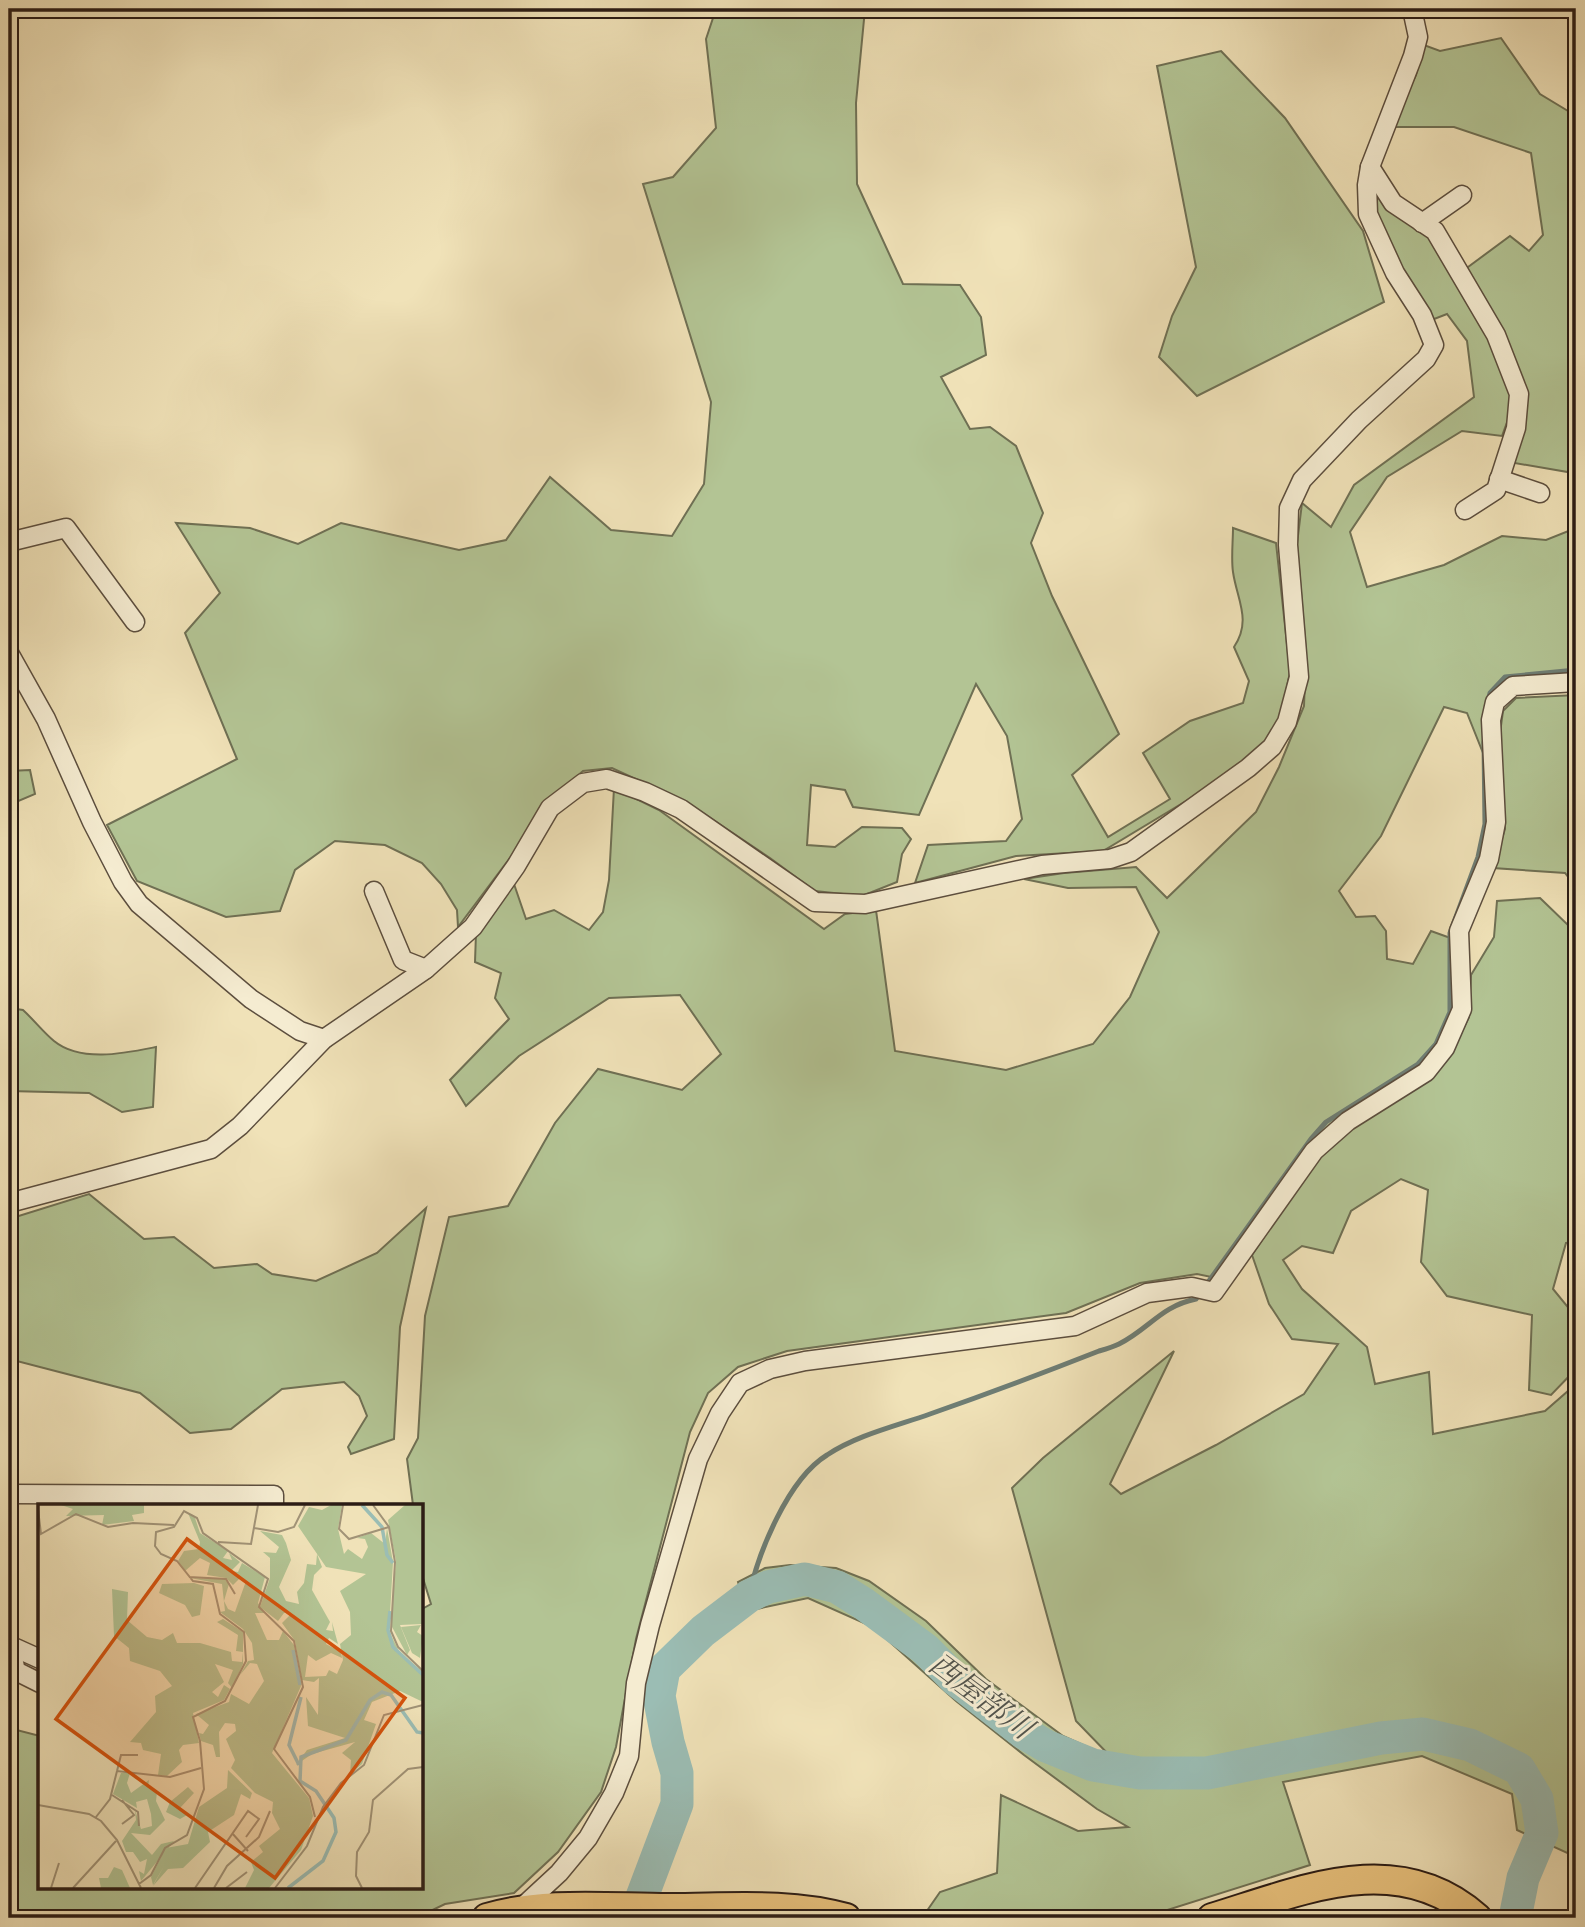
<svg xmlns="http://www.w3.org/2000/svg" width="1585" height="1927" font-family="Alegreya,'Noto Serif JP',serif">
	<rect width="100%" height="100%" fill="#f0e2b8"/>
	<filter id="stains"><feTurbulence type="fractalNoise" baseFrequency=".00286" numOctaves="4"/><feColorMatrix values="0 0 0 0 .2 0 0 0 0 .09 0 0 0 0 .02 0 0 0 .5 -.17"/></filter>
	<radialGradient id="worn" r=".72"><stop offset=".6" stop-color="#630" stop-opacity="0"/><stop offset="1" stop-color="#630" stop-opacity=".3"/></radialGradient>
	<!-- green -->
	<g fill="#b3c494" stroke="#6f7054" stroke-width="2">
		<path d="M716 9H865L856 103 857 184 903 284 960 285 981 317 986 355 941 377 970 429 990 427 1016 446 1043 513 1031 543 1052 596 1119 734 1072 775 1108 837 1170 799 1143 753 1190 721 1243 703 1249 681 1234 647C1252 620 1237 600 1233 572 1231 558 1233 542 1233 528L1276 543 1290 672 1281 716 1264 745 1196 795 1103 851 1016 856 915 883 928 845 1006 841 1022 819 1007 736 976 684 919 815 853 807 845 790 811 785 807 845 835 847 862 827 902 828 911 839 902 854 897 882 862 896 815 891 770 858 688 803 612 768 583 771 549 801 522 842 458 927 457 910 441 884 422 863 385 845 335 841 295 870 280 911 226 917 137 881 107 825 237 759 185 633 220 593 176 523 250 528 298 544 341 523 459 550 506 540 550 477 611 530 672 536 704 484 711 402 643 184 673 177 716 128 706 39Z"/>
		<polygon points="1501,38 1540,94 1573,114 1576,113 1576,479 1573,473 1509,462 1526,393 1464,270 1510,236 1529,251 1543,235 1531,153 1454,127 1391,127 1416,75 1424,45 1440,51"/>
		<polygon points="1221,51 1285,118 1363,231 1384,302 1197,396 1159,357 1172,316 1196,267 1157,66"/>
		<polygon points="1372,181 1428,236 1485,326 1512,390 1513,406 1502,436 1462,431 1387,477 1350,532 1367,587 1444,565 1502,536 1546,540 1576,528 1576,676 1493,698 1487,763 1467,713 1444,707 1381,836 1339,891 1356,917 1375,916 1386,931 1387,959 1413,964 1431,931 1456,940 1459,1007 1442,1043 1421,1068 1344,1118 1216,1278 1197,1274 1140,1283 1066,1313 787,1351 738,1367 708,1393 690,1432 636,1639 616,1747 601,1792 558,1852 514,1893 445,1904 416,1918 9,1918 9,1728 40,1736 40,1887 422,1887 422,1609 431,1604 422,1575 422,1505 413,1505 407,1459 418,1438 425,1316 449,1217 508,1206 555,1123 598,1069 682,1090 721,1054 680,995 609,998 519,1056 466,1106 450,1080 509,1019 495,998 501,973 475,962 476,933 514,884 526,919 554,910 589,930 603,912 609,880 614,788 659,810 824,929 845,914 876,910 895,1051 1006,1070 1093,1044 1130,997 1159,932 1136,887 1068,888 1024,879 1064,873 1136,867 1167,898 1256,812 1279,767 1304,706 1306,652 1297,544 1302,503 1331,527 1354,485 1474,397 1467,341 1447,314 1429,321 1375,217"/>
		<polygon points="1576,695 1576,887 1565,873 1493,868 1505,829 1499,740 1503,711 1516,698"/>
		<polygon points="30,770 35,794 9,805 9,771"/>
		<polygon points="1540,898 1572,929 1576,928 1576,1242 1566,1243 1553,1289 1576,1317 1576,1369 1551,1395 1529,1390 1532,1315 1447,1296 1421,1262 1428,1190 1401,1179 1351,1211 1333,1253 1302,1246 1283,1260 1302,1289 1367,1347 1375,1384 1429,1372 1433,1434 1545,1411 1576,1384 1576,1857 1517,1830 1512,1794 1422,1756 1283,1782 1310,1865 1142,1918 922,1918 940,1892 997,1873 1001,1795 1078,1831 1128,1827 1097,1809 1024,1755 956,1701 873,1627 808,1598 747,1611 738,1582 765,1568 790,1565 836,1568 869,1581 926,1621 986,1679 1063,1736 1112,1758 1076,1721 1012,1488 1043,1458 1174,1351 1110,1484 1121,1494 1216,1445 1304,1394 1338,1344 1292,1339 1269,1304 1252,1255 1314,1163 1351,1127 1429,1079 1449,1058 1469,1017 1471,975 1494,937 1497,901"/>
		<path d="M9 1008 23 1010C34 1020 43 1032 54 1041 81 1063 126 1053 156 1047L153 1107 122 1112 89 1093 9 1091Z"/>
		<polygon points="89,1194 144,1239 174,1237 214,1268 257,1264 272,1274 316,1281 377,1253 426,1208 400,1327 394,1439 351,1454 348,1447 367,1416 359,1396 344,1382 282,1389 231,1429 190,1433 140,1393 9,1359 9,1219"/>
	</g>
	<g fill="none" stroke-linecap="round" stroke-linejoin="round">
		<!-- stream -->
		<g stroke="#6e7d74" stroke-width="5">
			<polyline points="1488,701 1490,693 1505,677 1576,670"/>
			<path d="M749 1596C758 1553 788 1479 827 1455 857 1435 896 1426 930 1414 987 1394 1043 1373 1099 1351 1106 1349 1113 1347 1119 1344 1149 1329 1161 1306 1196 1299L1311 1139 1326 1122 1418 1064 1436 1044 1450 1012V933L1478 857 1485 824 1484 742"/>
		</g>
		<!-- river -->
		<polyline stroke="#9bbdb4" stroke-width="33" points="634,1918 677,1804 677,1773 668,1742 659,1696 664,1669 703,1631 749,1596 768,1587 805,1579 837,1587 864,1604 925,1649 956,1680 1024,1733 1046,1746 1093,1765 1140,1773 1207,1773 1381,1738 1423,1734 1470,1745 1519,1769 1537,1799 1542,1833 1523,1878 1515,1918"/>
		<defs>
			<g id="street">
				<polyline points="1370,167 1393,203 1435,231 1496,335 1519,394 1516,428 1496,490 1465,510"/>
				<polyline points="1422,223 1462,195"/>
				<polyline points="1499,479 1540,493"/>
				<polyline points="9,542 66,528 135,622"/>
				<polyline points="9,653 46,719 92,822 123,882 139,904 251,999 300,1031 324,1039"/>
				<polyline points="374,891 403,960 426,969"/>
				<polyline points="9,1203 211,1149 240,1126 324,1039 426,969 473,927 516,866 550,808 583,783 607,779 645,792 681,809 815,902 865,904 1042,865 1110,859 1131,852 1248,768 1272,747 1287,722 1299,677 1288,545 1289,508 1302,480 1359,420 1426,359 1434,345 1422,315 1395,273 1368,214 1367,185 1370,167 1413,56 1418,37 1412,9"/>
				<polyline points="9,1494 274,1495 274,1505"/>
				<polyline points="9,1645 40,1659"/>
				<polyline points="10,1646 16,1671 40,1683"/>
				<polyline points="519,1910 559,1873 588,1838 614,1793 629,1756 636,1683 650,1625 698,1459 720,1413 740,1383 770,1369 805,1361 1075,1326 1147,1293 1192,1287 1214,1292 1314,1151 1348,1121 1426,1072 1445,1048 1462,1009 1459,931 1489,859 1496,822 1491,720 1495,702 1513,686 1576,682"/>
			</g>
			<g id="primary">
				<path d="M487 1918C544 1901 609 1908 669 1908 728 1908 789 1902 846 1918"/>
				<path d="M1212 1918C1301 1891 1397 1847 1477 1918"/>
			</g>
		</defs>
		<!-- street casing -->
		<use href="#street" stroke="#5c4e3e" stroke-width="21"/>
		<!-- primary casing -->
		<use href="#primary" stroke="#2b1c15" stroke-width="32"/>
		<!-- street -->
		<use href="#street" stroke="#f5ecd1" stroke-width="18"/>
		<!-- primary -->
		<use href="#primary" stroke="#e8c17c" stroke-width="28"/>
	</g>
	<g text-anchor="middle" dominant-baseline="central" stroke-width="6" stroke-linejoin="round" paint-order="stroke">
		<!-- water labels -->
		<g font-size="30" font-style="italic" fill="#52544d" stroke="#f5ecd1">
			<text transform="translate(981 1696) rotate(37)">西屋部川</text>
		</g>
	</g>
	<!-- overview -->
	<g transform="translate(38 1504)">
		<rect width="385" height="385" fill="#f0e2b8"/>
		<path d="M23 1H106V9L94 11 96 17 64 21 66 11 28 12 35 5ZM293 1H304L300 25 306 50 310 45 324 55 330 43 327 35 319 34 333 29 347 40 349 24 355 58 351 127 362 149 385 168V198L362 187 334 198 326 216 338 220 324 260 312 270 313 256 304 249 317 238 274 250 258 261 269 246 307 234 270 222 268 193 280 211 281 174 276 178 264 176 257 137 244 119 254 109H246L240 117 222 103 232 74V54L225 48 238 49 241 43 222 27 244 31 248 39 253 56 241 83 248 97 261 100 259 88 266 79 269 60 278 61 279 50 284 63 276 71 274 86 292 118 288 126 295 127 294 118 300 140 291 134 288 140 303 148 304 154 293 149 278 157 270 151 267 173 288 172 291 166 299 170 305 156 302 140 313 131 312 108 302 87 328 70 288 63 260 22 271 3 284 6ZM367 1H385V120L362 121 372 146 369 151 353 121 358 57 350 16ZM150 9 157 14 162 29 190 47 185 54 194 56 191 49 202 58 193 67 200 68 204 59 227 73 220 99 227 109H217L229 136H241L245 127 256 141 263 182 234 249 271 294 275 312 263 346 231 384H207L216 366 213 358 225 348 221 342 242 325 234 309 235 298 217 289 193 264 197 256 188 235 198 227 197 220 187 219 181 228 182 253H178L175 241 163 237 161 229 165 230 171 221 158 210 191 198 193 190 211 200 226 177 219 160 212 159 202 171 210 157 216 156 214 139 205 125 182 108 187 107 184 80 152 74 187 75 191 80 186 97 190 105 197 108 208 77 201 75 195 81 188 74 169 71 172 59 162 54 147 67 140 57 146 47 161 45 162 38ZM156 79 166 82 162 111 154 113 147 101 121 89 124 80ZM74 85 90 88 89 116 109 133 124 136 135 129 139 139H162L193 148 194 157 204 158 205 148 198 147 200 131 179 118 185 115 205 128V160L194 184 190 179 195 166 177 160 186 178 174 188 180 193 186 181 192 185 186 196 155 209 161 239 145 241 141 246 144 258 129 272 120 271 123 250 105 246 103 239 92 238 118 208 117 192 134 182 122 167 92 157 91 144 76 132ZM383 121 379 128 385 132 382 154 374 149 363 123ZM190 266 214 289 212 295 203 290 196 311 170 328 172 338 145 364 130 365 115 382 126 362 115 381 113 373 128 344 150 340 161 303 189 284ZM83 269H92L89 279 93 289 111 276 110 283 119 288 118 297 127 316 112 331 93 329 114 351 123 340 136 337 103 377 101 367 106 370 109 355 102 358 95 348H88L84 337 98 316 97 306 103 325 114 322 113 310 109 295 98 298 99 304 75 290ZM150 283 156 289 142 304 149 311 142 315 128 308 132 298ZM76 363 84 366 92 384H63L61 374H70Z" fill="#b3c494"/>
		<path fill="none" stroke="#9bbdb4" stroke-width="3.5" d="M324 1 344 23 349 51 355 59M352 107 350 126 355 143 385 171M255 146 262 181M261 261 251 241 263 193M250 384 285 357 298 328 296 314 278 287 262 277 263 253 308 236 332 196 344 188 353 191 379 228 385 229"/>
		<path fill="none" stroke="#a19377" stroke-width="2" d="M305 1 301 25 311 35 351 23M335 1 351 23 357 58 353 127 360 143 385 167M0 5 3 30 38 10 70 23 95 19 136 21M216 24 240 28 256 23 267 1M180 38 213 40 220 1M151 73 188 75 197 90M79 267 83 251H100M74 291 100 308 101 322M0 301 51 310 63 317 79 336 103 384M58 313 72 295 79 267 132 273 163 264M84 320 96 311 84 296M194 329 210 347M101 380 113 371 127 344 149 331 166 285 162 237 155 213 187 197 208 157 206 128 182 110 175 80 155 77 139 57 123 50 117 42 118 28 136 23 146 7 159 14 165 29 230 75 221 103 256 137 265 183 236 245 272 293 277 313M13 384 21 359M35 384 78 337M157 384 210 307 221 315 208 333M176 384 189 362 221 333 232 307M188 384 209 368M237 384 269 342 285 303 303 279 326 261 346 211 385 201M324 384 318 372 319 348 331 328 335 296 370 265 385 263"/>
		<path fill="#d5530d" fill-opacity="0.15" stroke="#d5530d" stroke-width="3.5" d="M149 35 367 194 237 374 18 215Z"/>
		<rect width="385" height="385" fill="none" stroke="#2b1c15" stroke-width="3.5"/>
	</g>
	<!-- margin -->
	<rect width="1585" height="1927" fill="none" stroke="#f0e2b8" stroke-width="35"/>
	<rect x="10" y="10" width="1564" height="1906" fill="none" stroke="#2b1c15" stroke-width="3.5"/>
	<rect x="18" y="18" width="1550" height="1892" fill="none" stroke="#2b1c15" stroke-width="2"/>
	<rect width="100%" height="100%" filter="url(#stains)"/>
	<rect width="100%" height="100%" fill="url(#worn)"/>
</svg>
